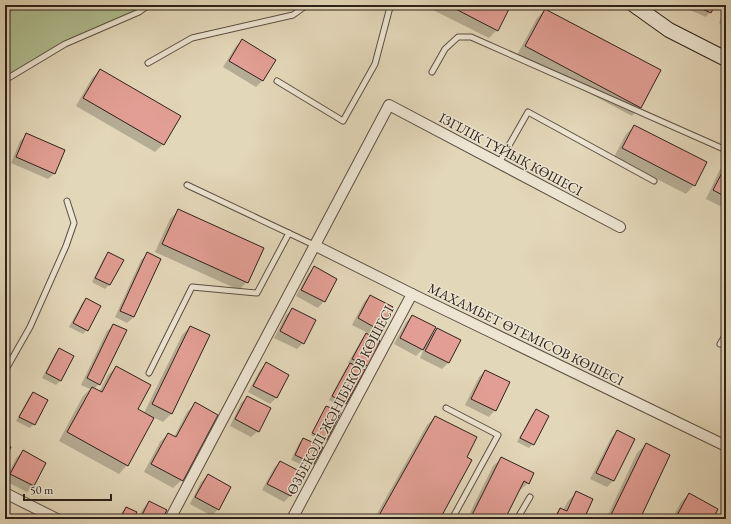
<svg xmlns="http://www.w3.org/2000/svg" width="731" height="524" font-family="'EB Garamond',serif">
	<rect width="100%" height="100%" fill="#e3d7b9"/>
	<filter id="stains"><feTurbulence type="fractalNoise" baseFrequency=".005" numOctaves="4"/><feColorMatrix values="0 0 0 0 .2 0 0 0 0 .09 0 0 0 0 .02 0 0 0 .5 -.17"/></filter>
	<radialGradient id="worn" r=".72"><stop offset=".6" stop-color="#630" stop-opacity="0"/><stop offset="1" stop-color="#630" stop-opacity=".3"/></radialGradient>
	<!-- green -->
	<polygon fill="#b0bf92" stroke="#6f7056" points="5,5 149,5 65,44 5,80"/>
	<!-- shadow -->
	<g fill="#0003">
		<polygon points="423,5 510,5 497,30 489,38"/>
		<polygon points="692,5 713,5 710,12 706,17 690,10"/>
		<polygon points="726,7 726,26 719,23"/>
		<polygon points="545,10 640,107 632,116 517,55 537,18"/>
		<polygon points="242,40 275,60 262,81 256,87 223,67 236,46"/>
		<polygon points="100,70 163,144 155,152 76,106 92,78"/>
		<polygon points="635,126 694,185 686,194 614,157 626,134"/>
		<polygon points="27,135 55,173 48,179 11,163 20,141"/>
		<polygon points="726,164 726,209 706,199 720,169"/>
		<polygon points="178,211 247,282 239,290 155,252 170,219"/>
		<polygon points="108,254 122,261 109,285 105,289 92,282 104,258"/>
		<polygon points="147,254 134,317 127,323 115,317 141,260"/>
		<polygon points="314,268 324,301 318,308 296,296 308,274"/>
		<polygon points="370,296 380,330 374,336 352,325 364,302"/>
		<polygon points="86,299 87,330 83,334 69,327 82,303"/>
		<polygon points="293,309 303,343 297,349 274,338 286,315"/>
		<polygon points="412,316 430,336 438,329 460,341 448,363 442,369 420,358 424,348 416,356 394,344 406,322"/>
		<polygon points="114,325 99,384 94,389 99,392 108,375 116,367 137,409 144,413 182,335 190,327 171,414 163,422 153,417 127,465 119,474 59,441 83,396 90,389 81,385 107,331"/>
		<polygon points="366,335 379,341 367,366 362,370 346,403 342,407 329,400 346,368 350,364 348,363 362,339"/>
		<polygon points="59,349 73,357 60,381 56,385 42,378 55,354"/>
		<polygon points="266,364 288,375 276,398 270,404 248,392 260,370"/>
		<polygon points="485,371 495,410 489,417 465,405 479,377"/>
		<polygon points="33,393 34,424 30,428 16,421 29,397"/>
		<polygon points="248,397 258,431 251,437 230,426 241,403"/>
		<polygon points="196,403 182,480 173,488 144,472 160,442 168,434 174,437 187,412"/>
		<polygon points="326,407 326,439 325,441 311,435"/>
		<polygon points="536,410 533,444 529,448 517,442 532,414"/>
		<polygon points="435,417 438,519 374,519 427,425"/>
		<polygon points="617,431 633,439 613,481 607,487 590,479 611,438"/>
		<polygon points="303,439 321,448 313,464 309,468 291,460 299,443"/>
		<polygon points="646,444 639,519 606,519 637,453"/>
		<polygon points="23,452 45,463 33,486 27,492 5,481 16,458"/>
		<polygon points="502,458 528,483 519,491 518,491 504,519 467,519 493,466"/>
		<polygon points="280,462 302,473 290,496 284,502 262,490 274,468"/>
		<polygon points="208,475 218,509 212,516 190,504 201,482"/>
		<polygon points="576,493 583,519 551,519 560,509 563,510 568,501"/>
		<polygon points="689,494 712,519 672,519 681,502"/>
		<polygon points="149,502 161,519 137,519 143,509"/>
		<polygon points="126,508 132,519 119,519 122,512"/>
	</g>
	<!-- building -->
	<g fill="#e29e94" stroke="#2e221b">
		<polygon points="448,5 511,5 498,31"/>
		<polygon points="694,5 715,5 711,13"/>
		<polygon points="545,9 661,70 641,108 525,46"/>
		<polygon points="726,9 726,20 722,18"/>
		<polygon points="242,39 276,60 263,81 229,61"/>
		<polygon points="100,69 181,116 164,145 83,98"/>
		<polygon points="634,125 707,162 695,186 622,148"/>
		<polygon points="26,133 65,150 55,174 16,157"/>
		<polygon points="726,165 726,197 713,190"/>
		<polygon points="178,209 264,248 248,283 162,244"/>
		<polygon points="108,252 124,260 110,285 95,278"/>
		<polygon points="147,252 161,259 134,317 120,311"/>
		<polygon points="314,266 337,279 325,302 301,290"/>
		<polygon points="370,295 393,307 381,331 358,318"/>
		<polygon points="86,298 101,306 88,331 73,323"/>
		<polygon points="292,308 316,320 304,344 280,331"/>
		<polygon points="412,315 436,327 423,350 400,338"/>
		<polygon points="113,324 127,330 100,385 87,378"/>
		<polygon points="190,326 210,335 172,414 152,404"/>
		<polygon points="437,328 461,340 449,363 425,351"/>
		<polygon points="366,333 380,341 368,366 352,359"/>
		<polygon points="59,348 74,356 61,381 46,373"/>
		<polygon points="266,362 289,375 277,398 253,386"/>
		<polygon points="350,363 365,370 346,404 332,396"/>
		<polygon points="116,366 151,385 138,409 154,418 128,466 67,432 92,387 102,392"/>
		<polygon points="485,370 510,382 496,411 471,399"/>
		<polygon points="33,392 48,400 35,425 19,417"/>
		<polygon points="247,396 271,408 259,432 235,419"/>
		<polygon points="195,402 218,415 183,481 151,464 168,433 176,437"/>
		<polygon points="326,406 341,412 327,440 312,433"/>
		<polygon points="536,409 549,416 534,445 520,438"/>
		<polygon points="435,416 477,437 467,457 472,460 440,519 377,519"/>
		<polygon points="617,430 635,439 614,481 596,473"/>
		<polygon points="303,438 323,447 314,464 295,455"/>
		<polygon points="646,443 670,455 640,519 609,519"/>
		<polygon points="5,444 11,447 5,458"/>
		<polygon points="23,450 46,463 34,486 10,474"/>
		<polygon points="501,457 534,473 529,484 524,481 505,519 470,519"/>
		<polygon points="280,461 303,473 291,496 267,484"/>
		<polygon points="208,474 231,487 219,510 195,497"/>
		<polygon points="576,491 593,499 584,519 555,519 560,508 567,511"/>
		<polygon points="689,493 718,509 713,519 675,519"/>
		<polygon points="149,501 167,510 162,519 140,519"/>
		<polygon points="126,507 137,512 133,519 120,519"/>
		<polygon points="5,514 15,519 5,519"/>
	</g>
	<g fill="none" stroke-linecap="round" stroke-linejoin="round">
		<defs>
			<g id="lane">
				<polyline points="148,63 192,38 293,15 307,5"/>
				<polyline points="432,72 445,49 458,37 471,37 726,150"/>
				<polyline points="5,80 65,44 139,12 149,5"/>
				<polyline points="277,81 343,121 375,64 390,7 388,5"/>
				<polyline points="499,163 528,112 654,181"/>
				<polyline points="187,185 314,245"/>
				<polyline points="720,344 726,334"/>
				<polyline points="5,371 30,327 66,246 74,223 67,201"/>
				<polyline points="149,373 192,287 257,293 289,233"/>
				<polyline points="446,408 498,435 452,519"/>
				<polyline points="517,519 530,497"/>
			</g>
			<g id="street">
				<polyline points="314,245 412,294 726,446"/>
				<polyline points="5,493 57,519"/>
				<polyline points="170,519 389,105 620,227"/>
				<polyline points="292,519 412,294"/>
			</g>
			<polyline id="secondary" points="634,5 669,30 726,59"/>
		</defs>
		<!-- lane casing -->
		<use href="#lane" stroke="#5b4f42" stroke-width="7"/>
		<!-- street casing -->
		<use href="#street" stroke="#5b4f42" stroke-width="12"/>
		<!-- secondary casing -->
		<use href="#secondary" stroke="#2e221b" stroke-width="16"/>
		<!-- lane -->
		<use href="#lane" stroke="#ede5d2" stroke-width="5"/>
		<!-- street -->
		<use href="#street" stroke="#ede5d2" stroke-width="10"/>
		<!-- secondary -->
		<use href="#secondary" stroke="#ede5d2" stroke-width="14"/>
	</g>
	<g text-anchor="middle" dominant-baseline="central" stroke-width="3" stroke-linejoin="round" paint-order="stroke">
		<!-- street labels -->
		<g font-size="14" fill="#2e221b" stroke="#ede5d2">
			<text transform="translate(511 154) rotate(28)">ІЗГІЛІК ТҰЙЫҚ КӨШЕСІ</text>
			<text transform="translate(526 334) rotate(26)">МАХАМБЕТ ӨТЕМІСОВ КӨШЕСІ</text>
			<text transform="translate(340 400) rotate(-62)">ӨЗБЕКӘЛІ ЖӘНІБЕКОВ КӨШЕСІ</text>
		</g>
	</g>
	<!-- margin -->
	<rect width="731" height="524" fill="none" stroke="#e3d7b9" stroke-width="20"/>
	<rect x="6" y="6" width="719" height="512" fill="none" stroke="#2e221b" stroke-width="2"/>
	<rect x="10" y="10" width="711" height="504" fill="none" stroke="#2e221b"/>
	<!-- scale -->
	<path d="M24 494v6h87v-6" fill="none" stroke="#2e221b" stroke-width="2"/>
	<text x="30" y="494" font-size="12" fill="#2e221b" stroke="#ede5d2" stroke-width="3" paint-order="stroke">50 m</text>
	<rect width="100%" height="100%" filter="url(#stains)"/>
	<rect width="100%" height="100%" fill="url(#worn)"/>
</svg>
